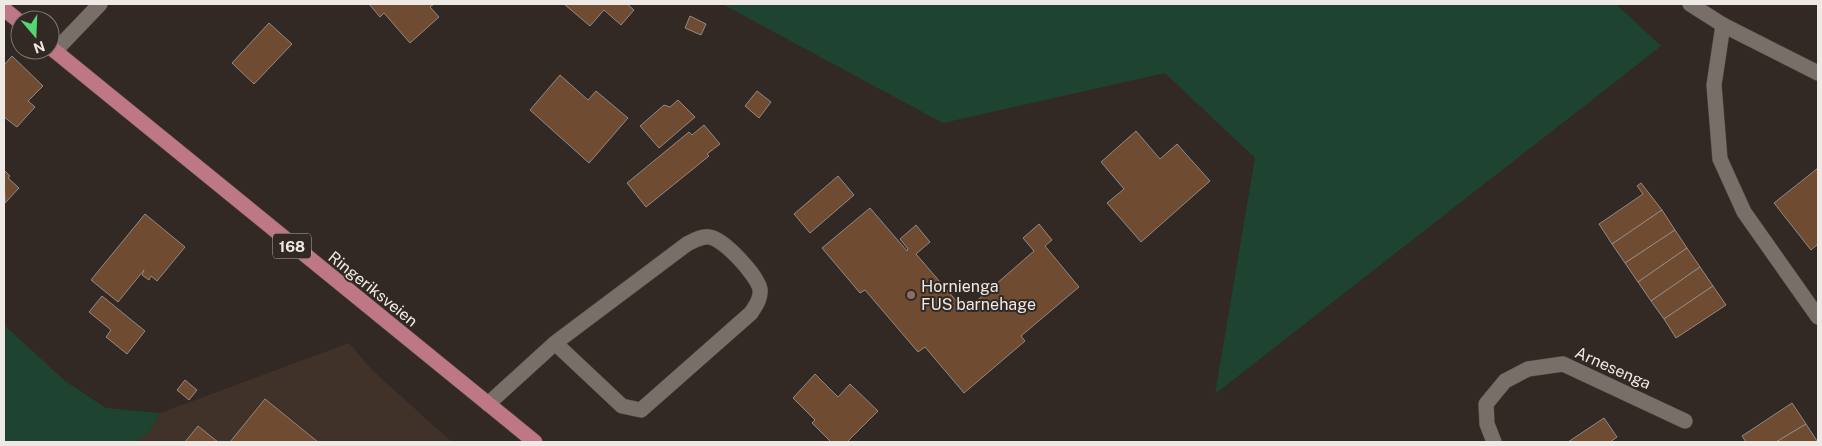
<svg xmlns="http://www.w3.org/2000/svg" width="1822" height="446" font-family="'Public Sans',sans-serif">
	<rect width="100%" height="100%" fill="#322924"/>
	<!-- built -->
	<polygon fill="#403129" points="349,343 372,370 452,442 134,442 149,433 160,413"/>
	<!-- green -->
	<g fill="#1f4331">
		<polygon points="1616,4 1661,46 1215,394 1255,158 1165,73 943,123 724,5"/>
		<polygon points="4,325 65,381 106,408 160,413 149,433 134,442 4,442"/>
	</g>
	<!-- building -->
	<g fill="#6f4b32" stroke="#938983">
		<polygon points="369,4 434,4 430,7 439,17 410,43 384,13 380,17"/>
		<polygon points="564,4 627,4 634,10 621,25 604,10 590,26"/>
		<polygon points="690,16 706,24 701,35 685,28"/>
		<polygon points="269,23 292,44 254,84 232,63"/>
		<polygon points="12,56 43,86 28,101 35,107 17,127 4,117 4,65"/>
		<polygon points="560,75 588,100 596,91 628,118 589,163 530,110"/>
		<polygon points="757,91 771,102 759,118 745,106"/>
		<polygon points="678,100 695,117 659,148 640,126 664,105 670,107"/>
		<polygon points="704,125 720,144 707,154 709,156 646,207 627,183 689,132 692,135"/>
		<polygon points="1136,131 1160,159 1177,144 1210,181 1141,242 1107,203 1124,189 1101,162"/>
		<polygon points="1818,168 1818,244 1811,250 1774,203"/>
		<polygon points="4,170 10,176 8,178 19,188 5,203"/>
		<polygon points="838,176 854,195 810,233 794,214"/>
		<polygon points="1641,183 1662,210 1612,244 1599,224 1643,194 1637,186"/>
		<polygon points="870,208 907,251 908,249 900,239 916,225 930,242 916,254 965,311 1034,251 1023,238 1039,224 1052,240 1045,246 1079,287 1021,336 1025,341 964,393 925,347 918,352 865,290 860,293 822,248"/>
		<polygon points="1662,210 1675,230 1625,263 1612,244"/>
		<polygon points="145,214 185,247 157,281 151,276 149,280 142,275 144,270 118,302 91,280"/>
		<polygon points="1675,230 1687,248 1638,282 1625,263"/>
		<polygon points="1687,248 1700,267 1651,301 1638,282"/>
		<polygon points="1700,267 1713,286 1664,319 1651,301"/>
		<polygon points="1713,286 1726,305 1676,338 1664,319"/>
		<polygon points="102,296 145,331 127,354 106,337 111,330 89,312"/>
		<polygon points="815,374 838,397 850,384 878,411 847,442 831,442 812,423 815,420 793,398"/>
		<polygon points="185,380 197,390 189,400 177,390"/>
		<polygon points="265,399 318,442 230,442"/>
		<polygon points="1792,403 1806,424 1776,442 1746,442 1742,436"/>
		<polygon points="1604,418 1617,437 1610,442 1568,442"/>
		<polygon points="1806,424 1817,441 1815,442 1776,442"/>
		<polygon points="198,426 218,442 185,442"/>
	</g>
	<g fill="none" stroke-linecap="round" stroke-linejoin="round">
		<defs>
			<g id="minor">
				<polyline points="1690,4 1723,25 1818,73"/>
				<polyline points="1723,25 1714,85 1720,159 1744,212 1818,317"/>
				<polyline points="55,51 100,4"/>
				<path d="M488 404 555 343 687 244C695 240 701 236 709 237 723 238 757 275 760 289 761 299 756 305 751 313L641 410 622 406 555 343"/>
				<polyline points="1494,442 1487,424 1486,404 1505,381 1528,369 1563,364 1685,421"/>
			</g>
			<g id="major">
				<polyline points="4,9 20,22"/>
				<polyline points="50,47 535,442"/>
			</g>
		</defs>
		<!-- minor casing -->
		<use href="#minor" stroke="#4c4541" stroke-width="16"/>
		<!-- major casing -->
		<use href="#major" stroke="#4c4541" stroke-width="16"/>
		<!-- minor -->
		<use href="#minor" stroke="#796f69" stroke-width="15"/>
		<!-- major -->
		<use href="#major" stroke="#be7784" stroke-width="15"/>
	</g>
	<!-- markers -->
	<circle fill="#8d6e63" stroke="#322924" stroke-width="2" cx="911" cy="295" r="5"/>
	<g text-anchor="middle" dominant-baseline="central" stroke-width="4" stroke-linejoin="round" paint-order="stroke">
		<!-- shield labels -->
		<rect fill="#322924" stroke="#b6afab" stroke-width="1" x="273" y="233.5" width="38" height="25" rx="4"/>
		<g font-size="15" font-weight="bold" fill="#efe9e5">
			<text x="292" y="246">168</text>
		</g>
		<!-- poi labels -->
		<g font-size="16" fill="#efe9e5" stroke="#322924" text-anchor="start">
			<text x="921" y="286">Hornienga<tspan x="921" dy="18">FUS barnehage</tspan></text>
		</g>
		<!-- street labels -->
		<g font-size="16" fill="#efe9e5" stroke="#322924">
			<text transform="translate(373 289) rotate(39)">Ringeriksveien</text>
			<text transform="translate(1613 368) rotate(24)">Arnesenga</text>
		</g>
	</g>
	<!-- border -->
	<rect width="1822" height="446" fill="none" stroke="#efe9e5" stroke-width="10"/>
	<!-- north arrow -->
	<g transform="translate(35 35) rotate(161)"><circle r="24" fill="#322924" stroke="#7e7671"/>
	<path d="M0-4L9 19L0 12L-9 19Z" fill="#53d673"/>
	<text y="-8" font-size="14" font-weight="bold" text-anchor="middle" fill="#efe9e5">N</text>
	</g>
</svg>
